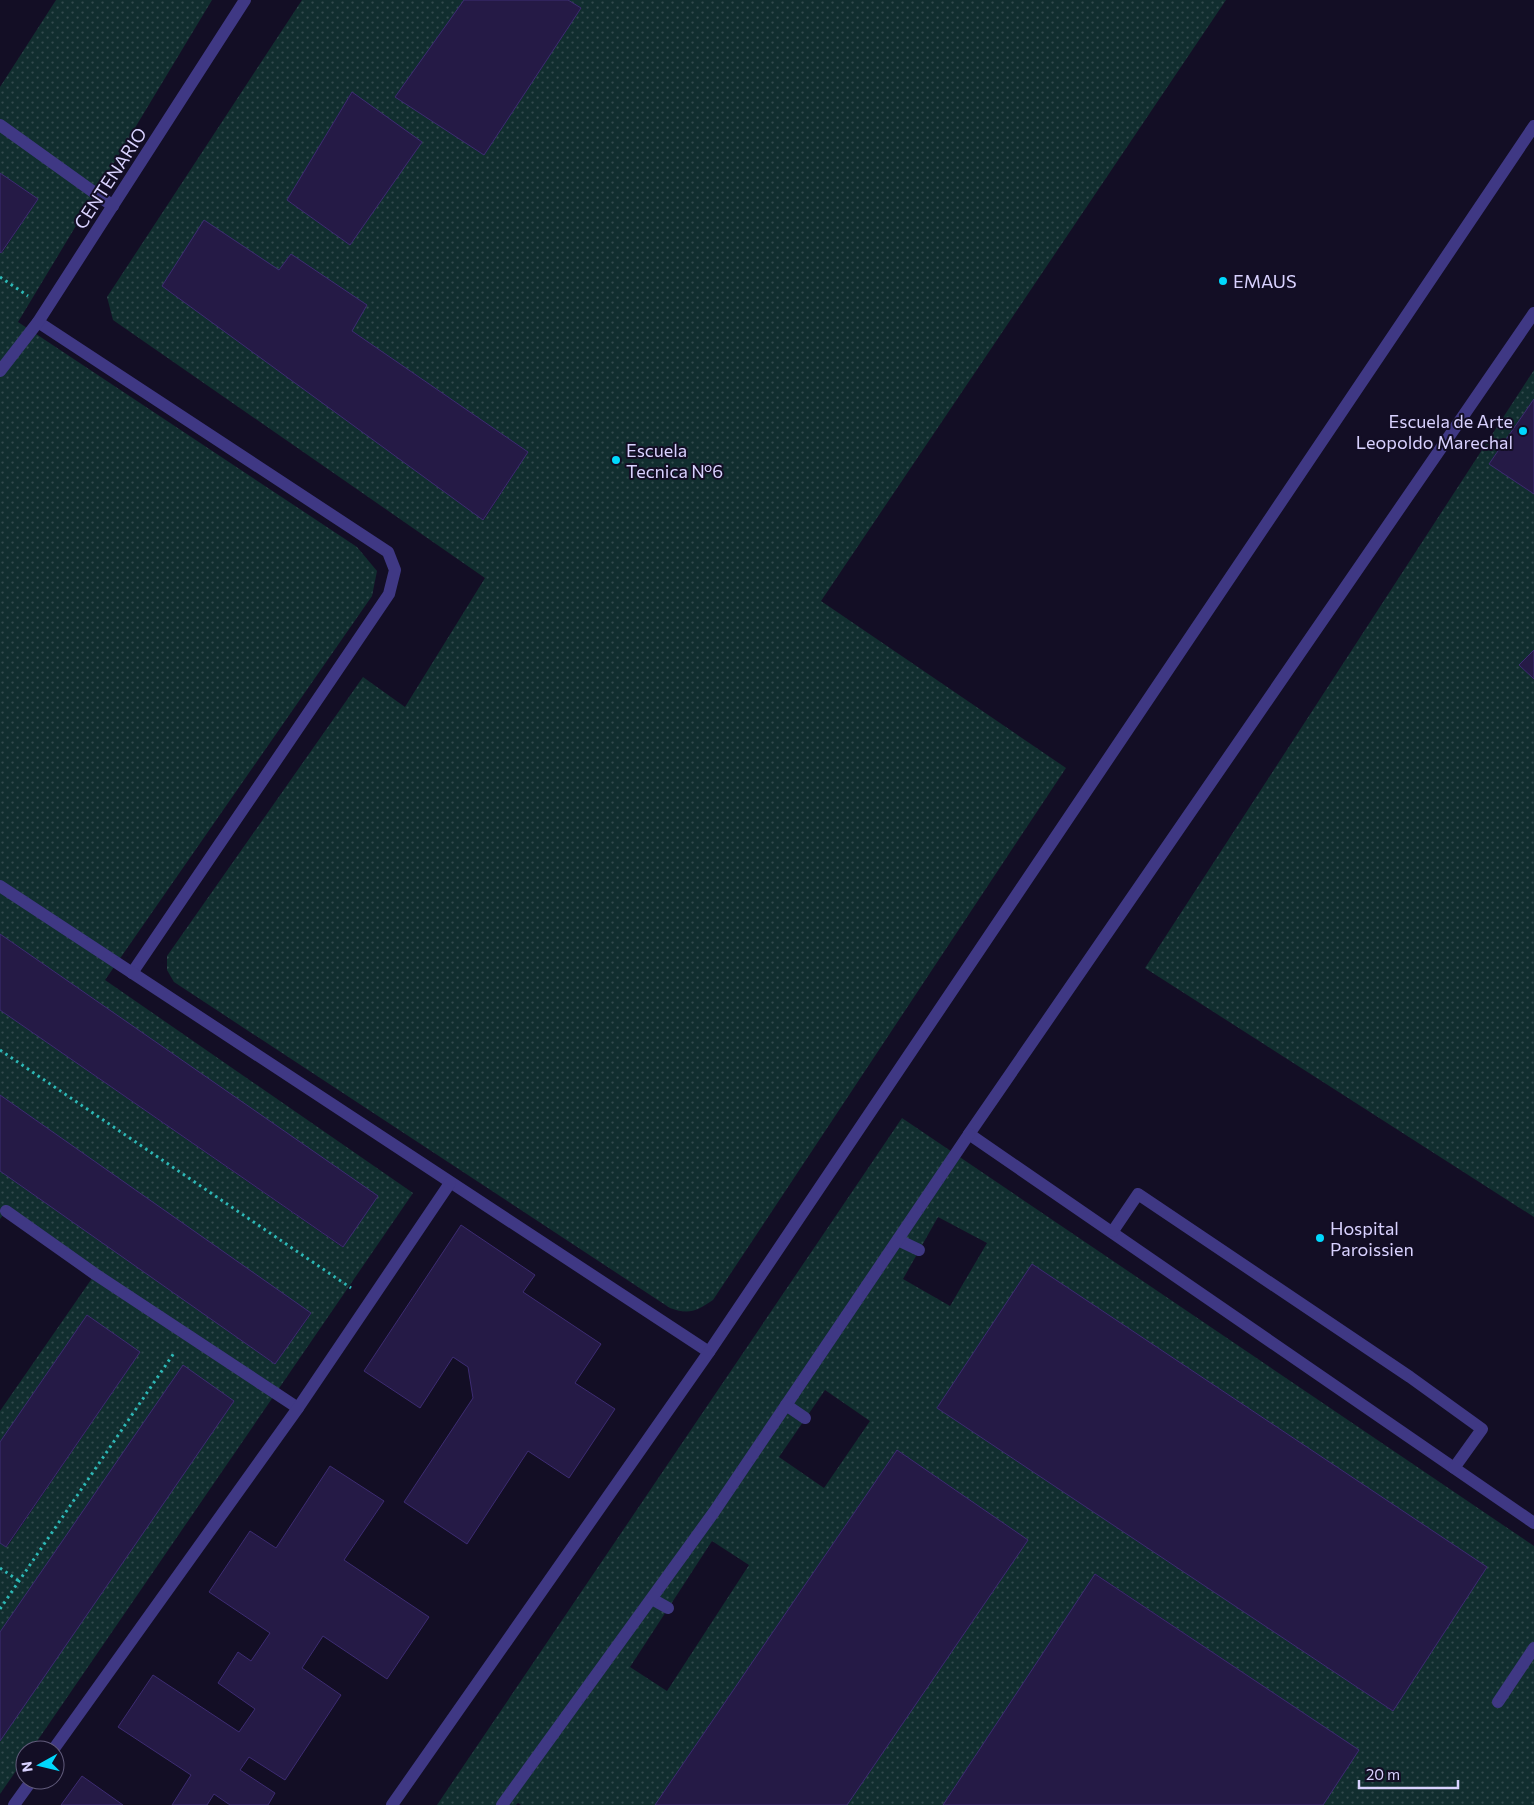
<svg xmlns="http://www.w3.org/2000/svg" width="1534" height="1805" font-family="Commissioner,sans-serif">
	<defs>
		<pattern id="grass-dots" width="8" height="8" patternUnits="userSpaceOnUse" patternTransform="scale(1.25)"><rect width="8" height="8" fill="#112e2f"/><path d="M2 2h.1M6 6h.1" fill="none" stroke="#334b4e" stroke-width="1.8" stroke-linecap="round"/></pattern>
	</defs>
	<rect width="100%" height="100%" fill="#130e25"/>
	<!-- grass -->
	<g fill="url(#grass-dots)" fill-rule="evenodd">
		<polygon points="56,0 212,0 18,322 357,547 377,571 372,596 105,980 413,1193 31,1750 25,1750 25,1758 0,1794 0,1741 234,1401 183,1366 0,1632 0,1543 7,1547 140,1352 87,1315 0,1442 0,1411 95,1274 6,1211 0,1219 0,1171 275,1364 311,1314 0,1095 0,1010 342,1247 377,1196 0,934 0,252 2,253 38,199 0,173 0,87"/>
		<path d="M302 0H464L484 155 581 8 568 0H1226L821 601 1066 768 713 1300C697 1311 689 1315 670 1308L174 982 167 970V956L363 677 405 707 485 578 113 320 107 297ZM351 93 422 142 350 245 287 200ZM291 254 352 331 528 452 484 520 163 286 279 270Z"/>
		<polygon points="1534,370 1534,399 1489,464 1534,494 1534,650 1519,665 1534,679 1534,1217 1145,968"/>
		<path d="M902 1118 1534 1546V1805H1323L1359 1750 1096 1574 943 1805H847L1028 1540 897 1450 655 1805H521L518 1803 516 1805H437ZM938 1217 987 1243 950 1306 903 1279ZM1032 1264 1487 1567 1393 1711 938 1408ZM825 1390 870 1421 824 1488 779 1457ZM712 1541 749 1565 667 1691 630 1667Z"/>
	</g>
	<!-- building -->
	<g fill="#251a46" stroke="#3d2c72">
		<polygon points="464,0 568,0 581,8 484,155 395,97"/>
		<polygon points="352,92 422,142 350,245 287,200"/>
		<polygon points="0,173 38,199 1,253 0,252"/>
		<polygon points="204,220 279,270 291,254 367,305 352,331 528,452 483,520 162,286"/>
		<polygon points="1534,399 1534,494 1489,464"/>
		<polygon points="1534,650 1534,679 1519,665"/>
		<polygon points="0,934 378,1196 343,1247 0,1010"/>
		<polygon points="0,1095 311,1313 275,1364 0,1171"/>
		<polygon points="461,1225 535,1275 523,1292 601,1344 575,1383 615,1409 569,1478 528,1451 467,1544 404,1502 473,1398 468,1367 453,1357 420,1408 364,1371"/>
		<polygon points="1032,1264 1487,1567 1393,1711 937,1408"/>
		<polygon points="87,1315 140,1352 6,1547 0,1543 0,1442"/>
		<polygon points="183,1365 234,1401 0,1741 0,1632"/>
		<polygon points="897,1450 1028,1540 847,1805 655,1805"/>
		<polygon points="330,1466 384,1501 344,1560 429,1617 387,1679 323,1636 302,1668 341,1695 285,1780 249,1757 240,1770 275,1793 268,1805 230,1805 214,1794 207,1805 172,1805 191,1775 118,1727 153,1675 239,1732 255,1709 218,1683 238,1652 251,1661 270,1633 209,1592 250,1531 276,1548"/>
		<polygon points="1095,1574 1359,1750 1323,1805 943,1805"/>
		<polygon points="82,1776 123,1805 61,1805"/>
	</g>
	<g fill="none" stroke-linecap="round" stroke-linejoin="round">
		<!-- path -->
		<g stroke="#2db8b6" stroke-width="3" stroke-dasharray="2.5 4" stroke-linecap="butt">
			<polyline points="0,277 28,296"/>
			<polyline points="0,1050 351,1288"/>
			<polyline points="0,1568 19,1581"/>
			<polyline points="0,1609 174,1353"/>
		</g>
		<!-- minor -->
		<g stroke="#3f3884" stroke-width="12">
			<polyline points="0,125 113,206"/>
			<polyline points="1534,313 969,1134 1534,1523"/>
			<polyline points="38,322 388,552 395,570 389,594 132,973"/>
			<polyline points="0,371 38,322 245,0"/>
			<polyline points="0,886 709,1352"/>
			<polyline points="6,1211 95,1274 298,1408"/>
			<polyline points="1113,1231 1138,1194 1410,1377 1482,1429 1454,1468"/>
			<polyline points="898,1240 919,1250"/>
			<polyline points="786,1405 805,1418"/>
			<polyline points="652,1599 668,1608"/>
			<polyline points="1498,1702 1534,1648"/>
			<polyline points="53,1750 298,1408 450,1183"/>
			<polyline points="14,1805 32,1780"/>
			<polyline points="392,1805 709,1352 1534,126"/>
			<polyline points="502,1805 714,1512 969,1134"/>
		</g>
	</g>
	<!-- markers -->
	<g fill="#00d8fd" stroke="#130e25" stroke-width="2">
		<circle cx="1223" cy="281" r="5"/>
		<circle cx="1523" cy="431" r="5"/>
		<circle cx="616" cy="460" r="5"/>
		<circle cx="1320" cy="1238" r="5"/>
	</g>
	<g text-anchor="middle" dominant-baseline="central" stroke-width="4" stroke-linejoin="round" paint-order="stroke">
		<!-- street labels -->
		<g font-size="18" fill="#d9d2ff" stroke="#130e25">
			<text transform="translate(110 178) rotate(-57)">CENTENARIO</text>
		</g>
		<!-- poi labels -->
		<g font-size="18" fill="#d9d2ff" stroke="#130e25" text-anchor="start">
			<text x="1233" y="281">EMAUS</text>
			<text x="1513" y="421" text-anchor="end">Escuela de Arte<tspan x="1513" dy="21">Leopoldo Marechal</tspan></text>
			<text x="626" y="450">Escuela<tspan x="626" dy="21">Tecnica Nº6</tspan></text>
			<text x="1330" y="1228">Hospital<tspan x="1330" dy="21">Paroissien</tspan></text>
		</g>
	</g>
	<!-- north arrow -->
	<g transform="translate(40 1765) rotate(262)"><circle r="24" fill="#130e25" stroke="#625c7c"/>
	<path d="M0-4L9 19L0 12L-9 19Z" fill="#00d8fd"/>
	<text y="-8" font-size="14" font-weight="bold" text-anchor="middle" fill="#d9d2ff">N</text>
	</g>
	<!-- scale -->
	<path d="M1359 1780v8h99v-8" fill="none" stroke="#d9d2ff" stroke-width="2.5"/>
	<text x="1366" y="1780" font-size="15" fill="#d9d2ff" stroke="#130e25" stroke-width="4" paint-order="stroke">20 m</text>
</svg>
